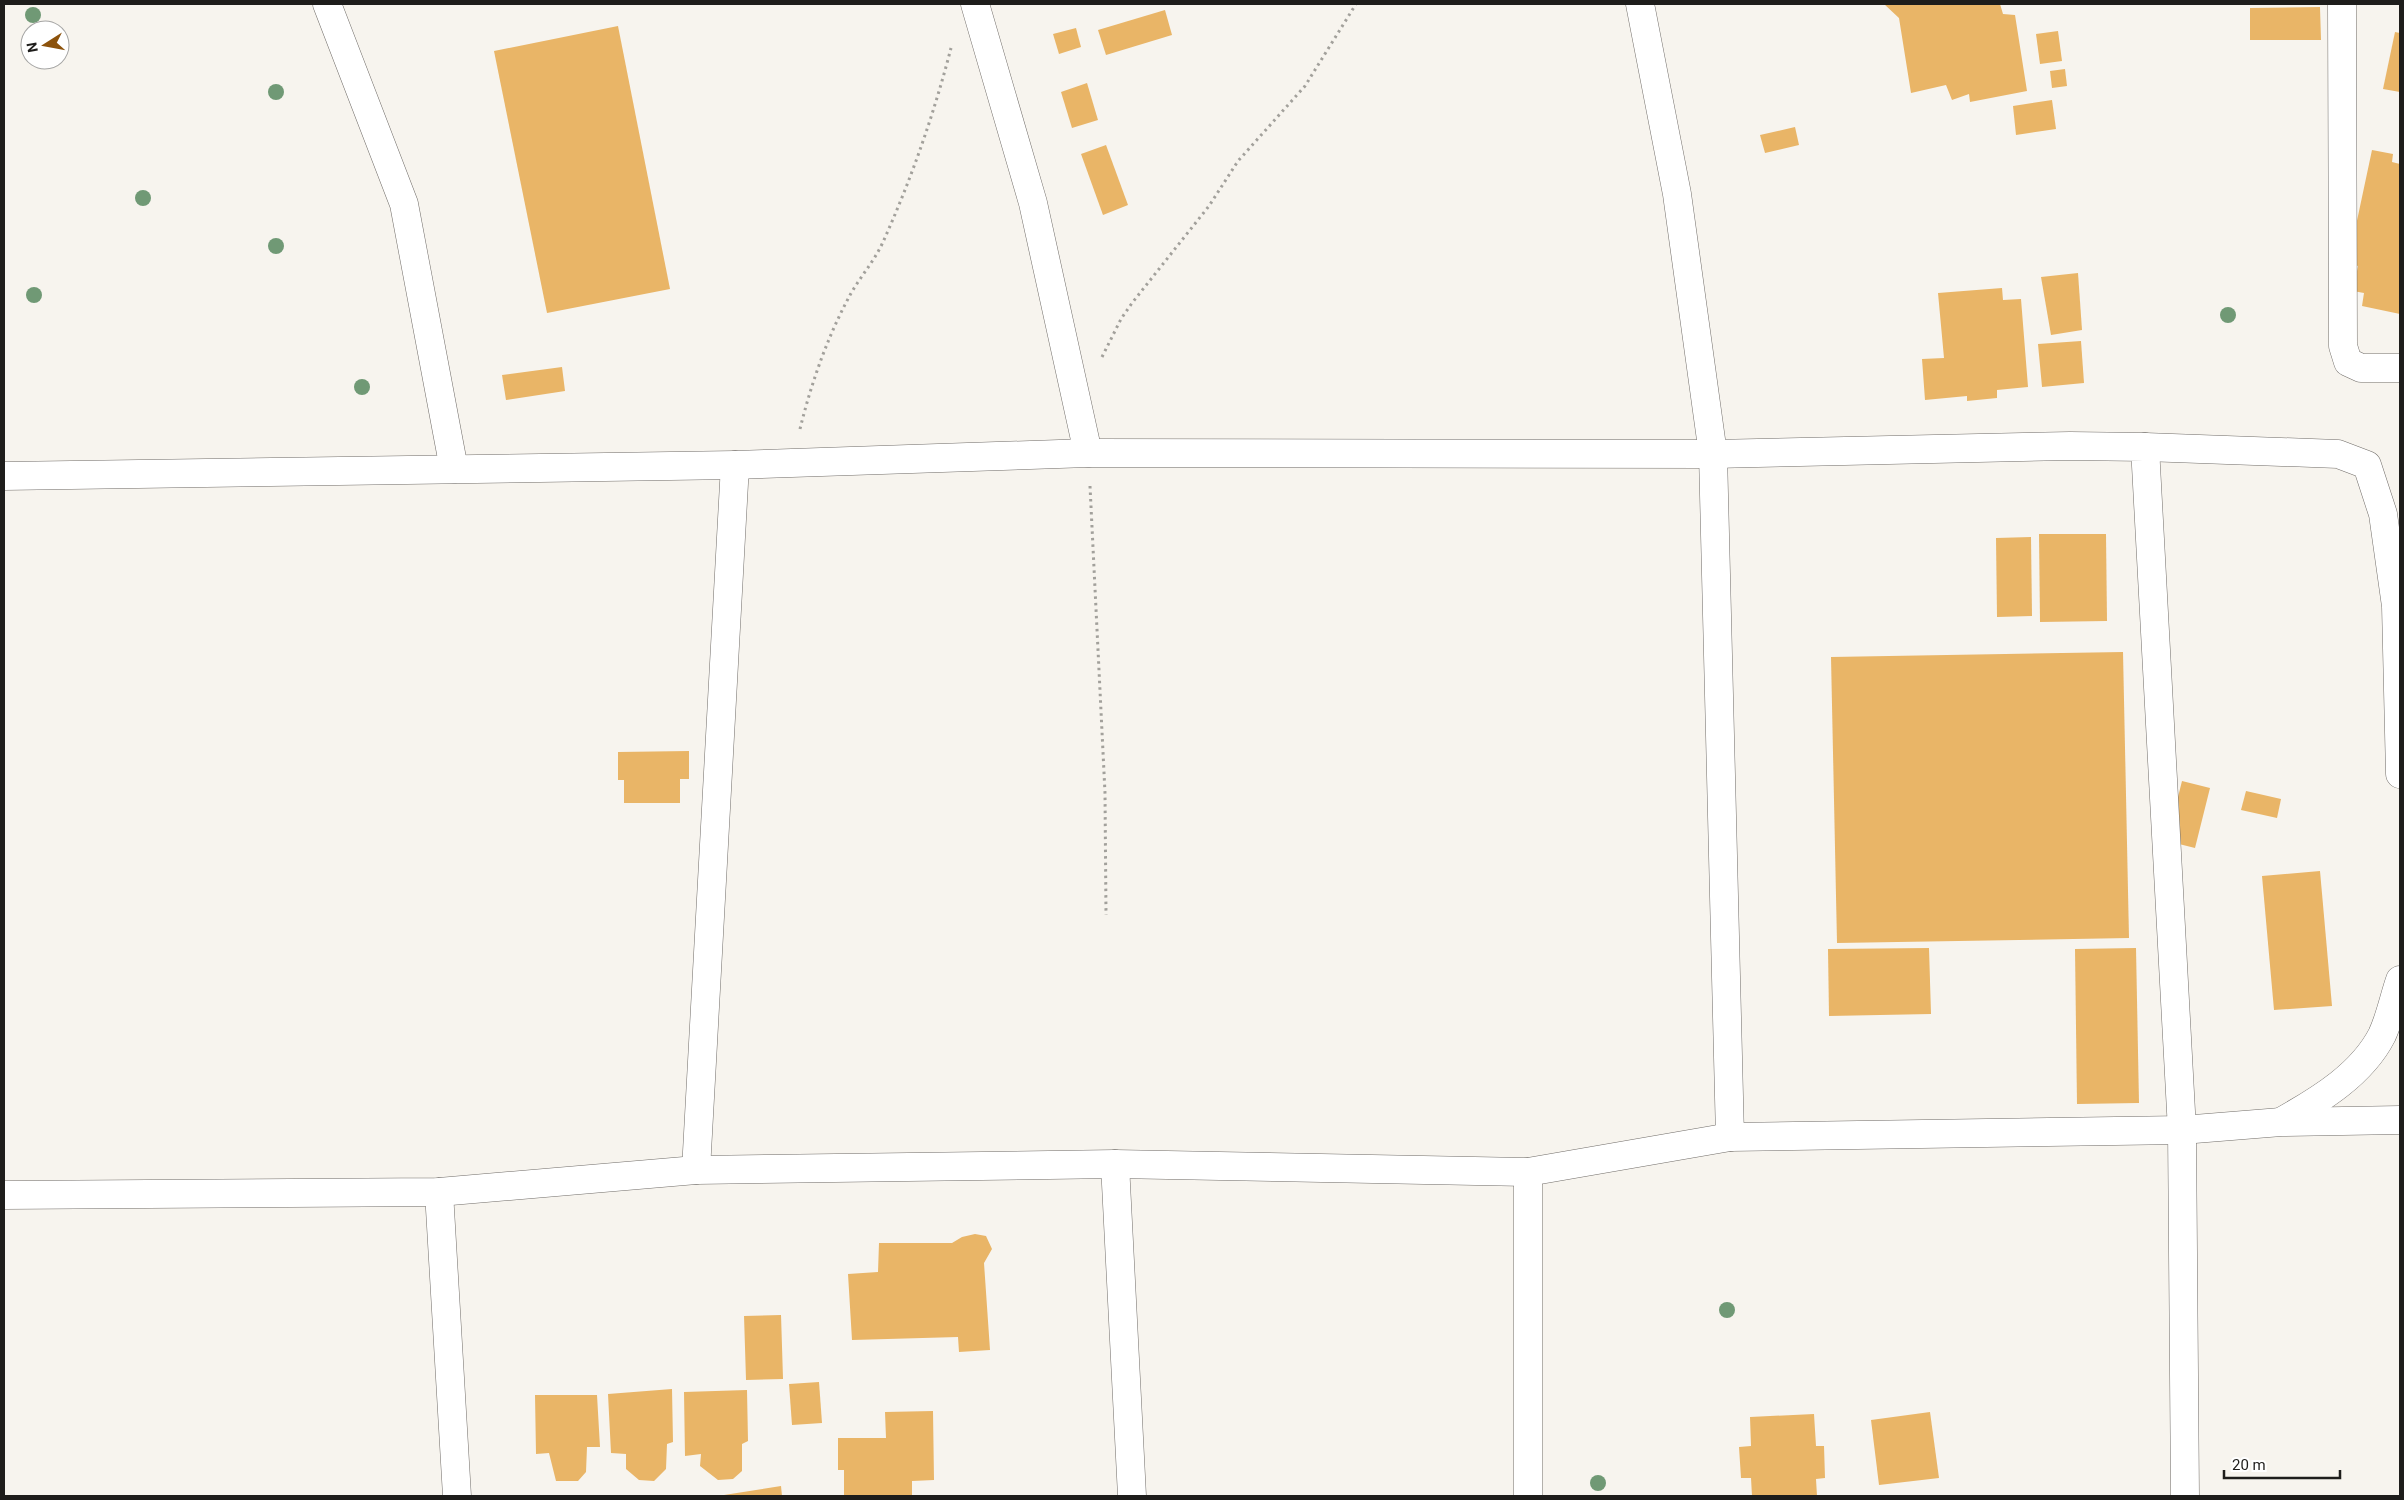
<svg xmlns="http://www.w3.org/2000/svg" width="2404" height="1500" font-family="Roboto,sans-serif">
	<rect width="100%" height="100%" fill="#f7f4ee"/>
	<!-- building -->
	<g fill="#e9b567">
		<polygon points="1884,4 2000,4 2003,14 2015,15 2027,91 1970,102 1969,94 1952,100 1946,85 1911,93 1899,18"/>
		<polygon points="2320,7 2321,40 2250,40 2250,8"/>
		<polygon points="1165,10 1172,35 1106,55 1098,30"/>
		<polygon points="618,26 670,289 547,313 494,51"/>
		<polygon points="1076,28 1081,47 1059,54 1053,34"/>
		<polygon points="2058,31 2062,61 2040,64 2036,34"/>
		<polygon points="2395,32 2400,33 2400,92 2383,89"/>
		<polygon points="2065,69 2067,86 2052,88 2050,71"/>
		<polygon points="1087,83 1098,120 1072,128 1061,92"/>
		<polygon points="2052,100 2056,129 2016,135 2013,106"/>
		<polygon points="1795,127 1799,145 1765,153 1760,135"/>
		<polygon points="1106,145 1128,205 1103,215 1081,154"/>
		<polygon points="2372,150 2393,154 2392,162 2400,164 2400,314 2362,306 2364,293 2353,291 2358,266 2348,263"/>
		<polygon points="2078,273 2082,330 2051,335 2041,277"/>
		<polygon points="2002,288 2003,300 2021,299 2028,387 1997,390 1997,398 1967,401 1967,396 1925,400 1922,359 1944,358 1938,293"/>
		<polygon points="2081,341 2084,383 2042,387 2038,344"/>
		<polygon points="562,367 565,391 506,400 502,375"/>
		<polygon points="2039,534 2106,534 2107,621 2040,622"/>
		<polygon points="2031,537 2032,616 1997,617 1996,538"/>
		<polygon points="2123,652 2129,938 1837,943 1831,657"/>
		<polygon points="689,751 689,779 680,779 680,803 624,803 624,780 618,780 618,752"/>
		<polygon points="2182,781 2210,788 2195,848 2167,841"/>
		<polygon points="2246,791 2281,799 2277,818 2241,810"/>
		<polygon points="2320,871 2332,1006 2274,1010 2262,876"/>
		<polygon points="1929,948 1931,1014 1829,1016 1828,949"/>
		<polygon points="2136,948 2139,1103 2077,1104 2075,949"/>
		<polygon points="975,1234 986,1236 992,1249 984,1263 990,1350 959,1352 958,1337 852,1340 848,1274 878,1272 879,1243 952,1243 962,1237"/>
		<polygon points="781,1315 783,1379 746,1380 744,1316"/>
		<polygon points="819,1382 822,1423 792,1425 789,1384"/>
		<polygon points="672,1389 673,1442 667,1444 666,1469 654,1481 639,1480 626,1469 626,1454 611,1453 608,1394"/>
		<polygon points="747,1390 748,1441 742,1444 742,1471 733,1479 718,1480 700,1466 701,1454 685,1456 684,1392"/>
		<polygon points="535,1395 597,1395 600,1447 587,1447 586,1472 578,1481 556,1481 549,1453 536,1454"/>
		<polygon points="933,1411 934,1480 912,1481 912,1496 844,1496 844,1470 838,1470 838,1438 886,1438 885,1412"/>
		<polygon points="1930,1412 1939,1478 1879,1485 1871,1420"/>
		<polygon points="1814,1414 1816,1446 1824,1446 1825,1478 1816,1479 1817,1496 1752,1496 1751,1478 1741,1478 1739,1447 1751,1446 1750,1417"/>
		<polygon points="781,1486 782,1496 724,1496 724,1495"/>
	</g>
	<g fill="none" stroke-linecap="round" stroke-linejoin="round">
		<defs>
			<g id="minor">
				<polyline points="327,4 404,204 454,469"/>
				<polyline points="975,4 1033,203 1088,453"/>
				<polyline points="1640,4 1677,194 1713,454 1730,1137"/>
				<polyline points="2342,4 2343,346 2348,362 2361,368 2400,368"/>
				<polyline points="2145,447 2338,454 2367,465 2383,514 2396,606 2400,774"/>
				<polyline points="4,476 735,465 1088,453 1713,454 2070,446 2145,447 2182,1130 2185,1496"/>
				<path d="M2284 1120C2321 1099 2362 1074 2382 1035 2390 1018 2394 997 2400 980"/>
				<polyline points="1115,1164 1132,1496"/>
				<polyline points="696,1170 735,465"/>
				<polyline points="439,1192 457,1496"/>
				<polyline points="4,1195 439,1192 696,1170 1115,1164 1528,1172 1730,1137 2182,1130 2281,1122 2400,1120"/>
				<polyline points="1528,1496 1528,1172"/>
			</g>
		</defs>
		<!-- minor casing -->
		<use href="#minor" stroke="#716d69" stroke-width="29"/>
		<!-- path -->
		<g stroke="#a2a09b" stroke-width="3" stroke-dasharray="2.5 4" stroke-linecap="butt">
			<polyline points="1102,357 1121,319 1132,303 1209,206 1238,161 1305,86 1356,4"/>
			<path d="M800 429C811 384 827 338 849 297 859 278 874 262 883 242 911 180 934 114 951 48"/>
			<polyline points="1090,486 1105,793 1106,915"/>
		</g>
		<!-- minor -->
		<use href="#minor" stroke="#fff" stroke-width="28"/>
	</g>
	<!-- trees -->
	<g fill="#709975">
		<circle cx="33" cy="15" r="8"/>
		<circle cx="276" cy="92" r="8"/>
		<circle cx="143" cy="198" r="8"/>
		<circle cx="276" cy="246" r="8"/>
		<circle cx="34" cy="295" r="8"/>
		<circle cx="2228" cy="315" r="8"/>
		<circle cx="362" cy="387" r="8"/>
		<circle cx="1727" cy="1310" r="8"/>
		<circle cx="1598" cy="1483" r="8"/>
	</g>
	<!-- border -->
	<rect width="2404" height="1500" fill="none" stroke="#1e1d1b" stroke-width="10"/>
	<!-- north arrow -->
	<g transform="translate(45 45) rotate(259)"><circle r="24" fill="#ffffff" stroke="#a5a5a4"/>
	<path d="M0-4L9 19L0 12L-9 19Z" fill="#8c520b"/>
	<text y="-8" font-size="14" font-weight="bold" text-anchor="middle" fill="#1e1d1b">N</text>
	</g>
	<!-- scale -->
	<path d="M2224 1470v8h116v-8" fill="none" stroke="#1e1d1b" stroke-width="2.5"/>
	<text x="2232" y="1470" font-size="15" fill="#1e1d1b" stroke="#ffffff" stroke-width="4" paint-order="stroke">20 m</text>
</svg>
